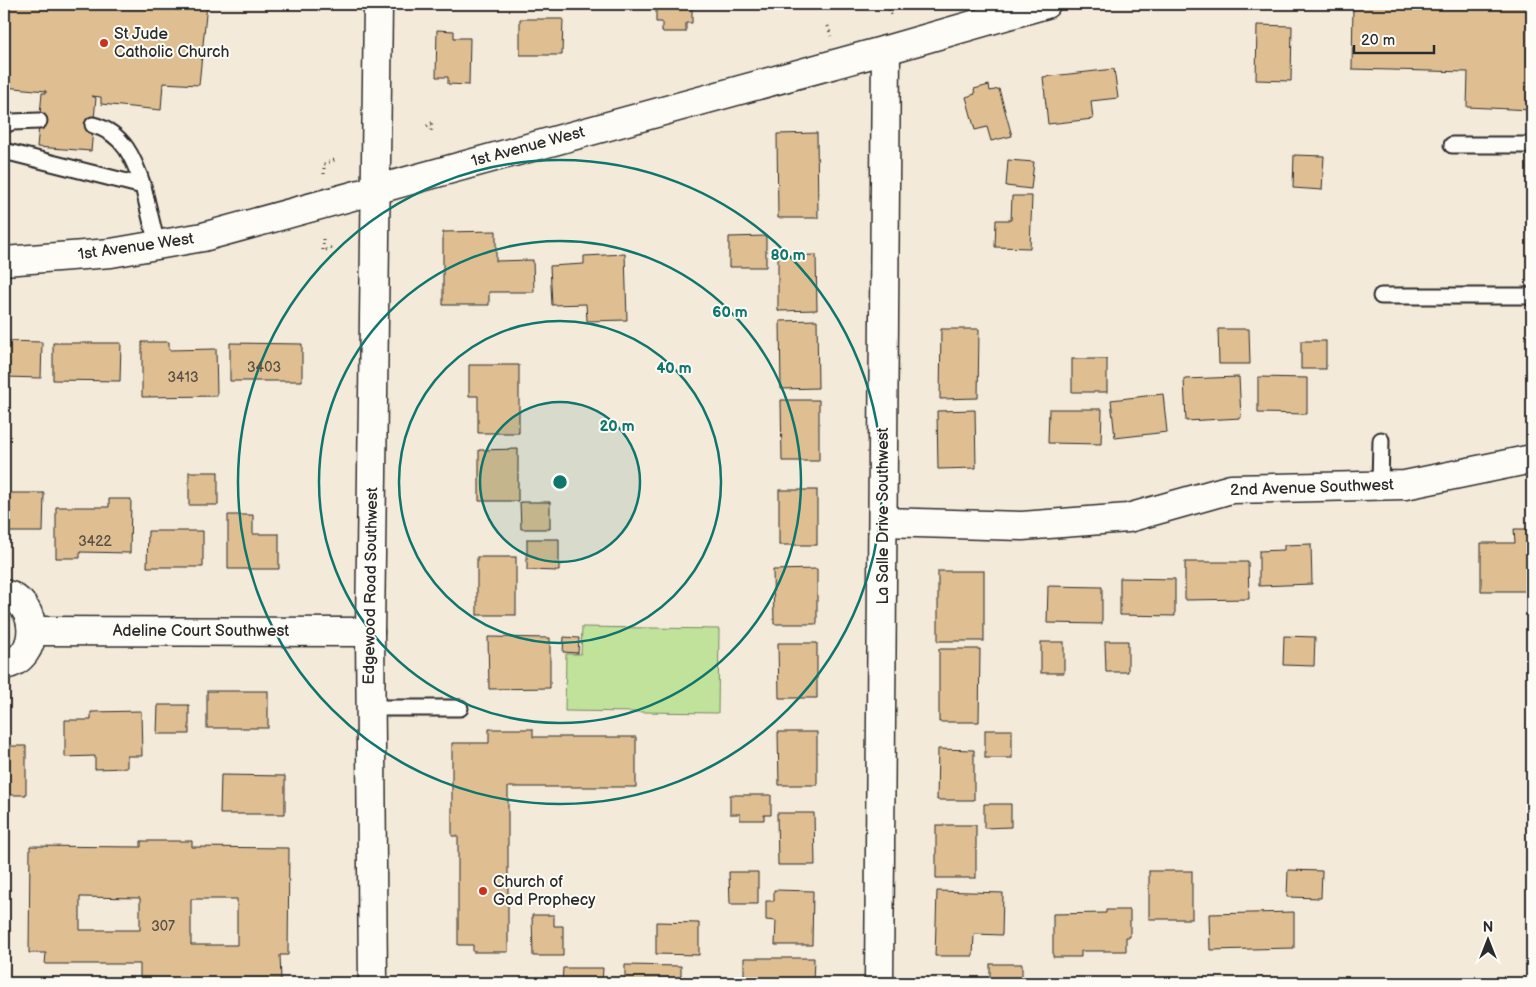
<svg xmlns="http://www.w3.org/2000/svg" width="1536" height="987" font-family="'Balsamiq Sans',sans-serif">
	<rect width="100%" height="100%" fill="#f4ead9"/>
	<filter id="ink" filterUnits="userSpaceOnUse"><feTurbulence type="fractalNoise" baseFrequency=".02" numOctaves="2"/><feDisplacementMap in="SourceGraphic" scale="10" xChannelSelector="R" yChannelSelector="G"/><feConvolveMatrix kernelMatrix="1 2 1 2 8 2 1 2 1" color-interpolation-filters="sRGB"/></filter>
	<g filter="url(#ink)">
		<!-- green -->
		<polygon fill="#c1e29b" stroke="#768663" points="582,627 719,629 718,713 565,711 566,654 581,654"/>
		<!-- building -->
		<g fill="#dfbf92" stroke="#2b2b2b" fill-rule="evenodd">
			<polygon points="4,4 207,4 199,85 163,83 161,110 101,104 101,97 92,96 96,98 91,151 37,147 42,93 46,93 46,91 4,87"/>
			<polygon points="656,4 692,4 692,23 686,23 686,32 662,32 662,22 656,22"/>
			<polygon points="1353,4 1532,5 1532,110 1467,107 1468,72 1352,69"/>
			<polygon points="520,19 563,19 562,55 520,55"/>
			<polygon points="1257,25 1292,26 1291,81 1256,80"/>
			<polygon points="437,30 454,31 454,38 470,38 469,85 448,84 448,77 436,77"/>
			<polygon points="1114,69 1118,98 1091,101 1093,119 1048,124 1043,77"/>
			<polygon points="989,85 990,91 999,89 1012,136 991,141 987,127 975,130 966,97 975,94 974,89"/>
			<polygon points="817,133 818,218 778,218 777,134"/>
			<polygon points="1294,155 1324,156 1322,190 1293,188"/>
			<polygon points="1008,160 1034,162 1031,189 1006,186"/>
			<polygon points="1012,196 1032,196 1030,248 995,247 996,220 1011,220"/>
			<polygon points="496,231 496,261 533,260 534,292 489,292 489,305 443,305 443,232"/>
			<polygon points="766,236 766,267 729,267 729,237"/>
			<polygon points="625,254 627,320 587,321 586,304 552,305 550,266 584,264 584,256"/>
			<polygon points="816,255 817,310 778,311 778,256"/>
			<polygon points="817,320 818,388 781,389 780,321"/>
			<polygon points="941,329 979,329 978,398 940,399"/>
			<polygon points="1218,329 1249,329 1250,364 1219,364"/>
			<polygon points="4,341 42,342 41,378 4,377"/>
			<rect x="1301" y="341" width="25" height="28"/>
			<polygon points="142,342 169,342 169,350 216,349 217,396 142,397"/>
			<polygon points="53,343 121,343 120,381 53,380"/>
			<polygon points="230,343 302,344 302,381 230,381"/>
			<rect x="1072" y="359" width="35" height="33"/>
			<polygon points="469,365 519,365 519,433 478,433 478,396 469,396"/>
			<polygon points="1239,377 1241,418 1186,421 1184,379"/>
			<polygon points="1258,377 1307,378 1307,414 1258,413"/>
			<polygon points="1163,394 1167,432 1115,438 1111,400"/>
			<polygon points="781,400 819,400 819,461 782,461"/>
			<polygon points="1049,409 1102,409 1101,444 1048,443"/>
			<polygon points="975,410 976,468 938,469 937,411"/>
			<polygon points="518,449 518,501 479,501 479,450"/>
			<rect x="189" y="472" width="29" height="33"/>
			<rect x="779" y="490" width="38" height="55"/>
			<polygon points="4,493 44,493 43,532 4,532"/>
			<polygon points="109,499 131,499 130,553 80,552 80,558 56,558 56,507 109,507"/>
			<polygon points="520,502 550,502 550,529 521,529"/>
			<polygon points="228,515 253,515 253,534 279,534 279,569 228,569"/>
			<polygon points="1514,529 1532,529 1532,591 1481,591 1481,543 1515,543"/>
			<polygon points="148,531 203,531 203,567 147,567"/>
			<polygon points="527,539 559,539 559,571 527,570"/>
			<polygon points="1311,544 1312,584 1259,586 1259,551 1284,550 1284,545"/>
			<rect x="477" y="557" width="39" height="58"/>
			<polygon points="1185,562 1248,562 1249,599 1185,600"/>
			<polygon points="817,569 817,624 774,624 773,570"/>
			<rect x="938" y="571" width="46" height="70"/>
			<polygon points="1120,578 1175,579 1175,616 1120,615"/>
			<polygon points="1048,586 1102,587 1102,624 1047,623"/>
			<polygon points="1284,636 1315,637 1314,666 1283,665"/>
			<polygon points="488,637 550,638 550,688 489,689"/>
			<polygon points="564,637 579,638 578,653 563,652"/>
			<polygon points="1105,641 1128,641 1128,672 1106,672"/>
			<rect x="1041" y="642" width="23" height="31"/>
			<polygon points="778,643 817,643 817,698 779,698"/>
			<polygon points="939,649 980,649 979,722 939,722"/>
			<rect x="207" y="691" width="61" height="37"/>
			<polygon points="158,705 189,705 189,734 157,734"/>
			<polygon points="141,711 142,756 127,756 127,768 95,769 95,756 65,757 65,720 91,720 91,712"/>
			<polygon points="489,729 533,729 533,737 636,737 636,787 508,787 508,952 473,952 473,945 458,945 458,836 452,836 452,743 489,743"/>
			<rect x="985" y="730" width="27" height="28"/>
			<polygon points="778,732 817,732 817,785 779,785"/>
			<polygon points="4,746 26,746 26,795 6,795 6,785 4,785"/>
			<polygon points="938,749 974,750 974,800 937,800"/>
			<polygon points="221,775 285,776 285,814 220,814"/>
			<polygon points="730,795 771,795 771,815 764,815 764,820 740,820 740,814 730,814"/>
			<polygon points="984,804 1011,804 1011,827 984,828"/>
			<polygon points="777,813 814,813 815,865 778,865"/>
			<rect x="936" y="825" width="40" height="53"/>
			<path d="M141 841H192V847L289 848 288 955H280L281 980 217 979V983H140V964H45L46 953H29L30 846 141 847ZM80 897 140 898V930H80ZM191 899H237V945H191Z"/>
			<polygon points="1288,870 1322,871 1321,898 1287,897"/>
			<rect x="1149" y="871" width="43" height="48"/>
			<polygon points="729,872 758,872 758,904 730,904"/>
			<polygon points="774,890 813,891 812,945 775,945 776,921 766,920 766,901 774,901"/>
			<polygon points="937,891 1003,893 1002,935 974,934 973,956 935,956"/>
			<polygon points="1106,910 1130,910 1130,937 1126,937 1126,951 1081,951 1081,957 1053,957 1053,914 1106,913"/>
			<polygon points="1294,912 1294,948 1210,950 1209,914"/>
			<polygon points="532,915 554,915 554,926 563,926 563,956 533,956"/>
			<polygon points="656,922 699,923 699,955 656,954"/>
			<polygon points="744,958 814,958 813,983 744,983"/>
			<rect x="990" y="964" width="32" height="19"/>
			<polygon points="625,965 681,966 681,983 625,983"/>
			<polygon points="563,968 603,968 602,983 562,983"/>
		</g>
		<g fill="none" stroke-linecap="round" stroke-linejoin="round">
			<defs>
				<g id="lane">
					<polyline points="4,125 12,122 39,121"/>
					<path d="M93 125C124 133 134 159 143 186"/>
					<polyline points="1452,145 1532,145"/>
					<polyline points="4,151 143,186 157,245"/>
					<polyline points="1381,296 1532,296"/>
					<polyline points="1380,485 1381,440"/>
					<polyline points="370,708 460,708"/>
				</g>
				<g id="street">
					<polyline points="883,522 1022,526 1128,518 1231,489 1405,485 1532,459"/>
					<path d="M4 594C40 602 41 659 4 665"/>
					<polyline points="32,631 370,632"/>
					<polyline points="879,983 886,50"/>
				</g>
				<polyline id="secondary" points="4,261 111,253 203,237 886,50 1046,4"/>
				<polyline id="primary" points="373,983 370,632 378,4"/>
			</defs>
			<!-- lane casing -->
			<use href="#lane" stroke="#2b2b2b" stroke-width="19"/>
			<!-- street casing -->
			<use href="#street" stroke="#2b2b2b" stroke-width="31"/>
			<!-- secondary casing -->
			<use href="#secondary" stroke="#2b2b2b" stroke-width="31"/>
			<!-- primary casing -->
			<use href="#primary" stroke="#2b2b2b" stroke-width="31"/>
			<!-- path -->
			<g stroke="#2b2b2b" stroke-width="3" stroke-dasharray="1 4" stroke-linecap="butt">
				<polyline points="889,9 892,18"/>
				<polyline points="828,26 831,36"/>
				<polyline points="427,126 433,122 431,131"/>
				<polyline points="324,174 324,164 337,159"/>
				<polyline points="323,239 323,251 333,247"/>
			</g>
			<!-- lane -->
			<use href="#lane" stroke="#fdfcf7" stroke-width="15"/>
			<!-- street -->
			<use href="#street" stroke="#fdfcf7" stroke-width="28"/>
			<!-- secondary -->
			<use href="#secondary" stroke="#fdfcf7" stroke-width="28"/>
			<!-- primary -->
			<use href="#primary" stroke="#fdfcf7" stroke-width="28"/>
		</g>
	</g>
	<!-- distance rings -->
	<circle cx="560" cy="482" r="80" fill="#0f766e" fill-opacity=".12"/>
	<g fill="none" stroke="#0f766e" stroke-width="2.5">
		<circle cx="560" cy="482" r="80"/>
		<circle cx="560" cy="482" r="161"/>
		<circle cx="560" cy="482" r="241"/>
		<circle cx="560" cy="482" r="322"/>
	</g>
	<!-- markers -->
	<g fill="#c8321e" stroke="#fdfcf7" stroke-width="2">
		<circle cx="104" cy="43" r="5"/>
		<circle cx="483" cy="891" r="5"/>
	</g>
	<g text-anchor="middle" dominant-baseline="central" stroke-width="4" stroke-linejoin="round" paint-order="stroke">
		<!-- number labels -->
		<g font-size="14" fill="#585045">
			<text x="264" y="367">3403</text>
			<text x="183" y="377">3413</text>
			<text x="95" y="541">3422</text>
			<text x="163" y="926">307</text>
		</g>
		<!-- poi labels -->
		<g font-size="16" fill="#2b2b2b" stroke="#fdfcf7" text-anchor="start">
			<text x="114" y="34">St Jude<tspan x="114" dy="18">Catholic Church</tspan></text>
			<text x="493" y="882">Church of<tspan x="493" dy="18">God Prophecy</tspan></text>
		</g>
		<!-- street labels -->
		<g font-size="16" fill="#2b2b2b" stroke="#fdfcf7">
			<text transform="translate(528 147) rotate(-15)">1st Avenue West</text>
			<text transform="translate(136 247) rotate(-8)">1st Avenue West</text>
			<text transform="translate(1312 488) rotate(-2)">2nd Avenue Southwest</text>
			<text transform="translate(883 516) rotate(-90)">La Salle Drive Southwest</text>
			<text transform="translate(371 586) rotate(-89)">Edgewood Road Southwest</text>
			<text x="201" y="631">Adeline Court Southwest</text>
		</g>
	</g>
	<circle cx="560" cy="482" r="8" fill="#0f766e" stroke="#fdfcf7" stroke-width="2.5"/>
	<g font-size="15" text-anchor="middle" font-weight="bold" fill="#0f766e" stroke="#fdfcf7" stroke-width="4" stroke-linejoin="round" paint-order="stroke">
		<text x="788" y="260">80 m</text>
		<text x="730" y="317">60 m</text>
		<text x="674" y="373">40 m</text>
		<text x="617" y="431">20 m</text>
	</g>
	<!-- margin -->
	<rect width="1536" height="987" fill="none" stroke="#fdfcf7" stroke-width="20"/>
	<rect x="10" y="10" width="1516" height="967" fill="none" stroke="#2b2b2b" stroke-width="2" filter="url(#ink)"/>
	<!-- north arrow -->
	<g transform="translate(1488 940)" stroke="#fdfcf7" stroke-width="4" paint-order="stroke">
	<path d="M0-4L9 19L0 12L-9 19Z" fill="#2b2b2b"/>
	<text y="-8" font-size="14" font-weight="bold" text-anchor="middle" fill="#2b2b2b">N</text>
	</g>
	<!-- scale -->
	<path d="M1354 45v8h80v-8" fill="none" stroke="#2b2b2b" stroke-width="2.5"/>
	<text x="1361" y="45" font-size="15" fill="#2b2b2b" stroke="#fdfcf7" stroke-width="4" paint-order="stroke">20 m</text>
</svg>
